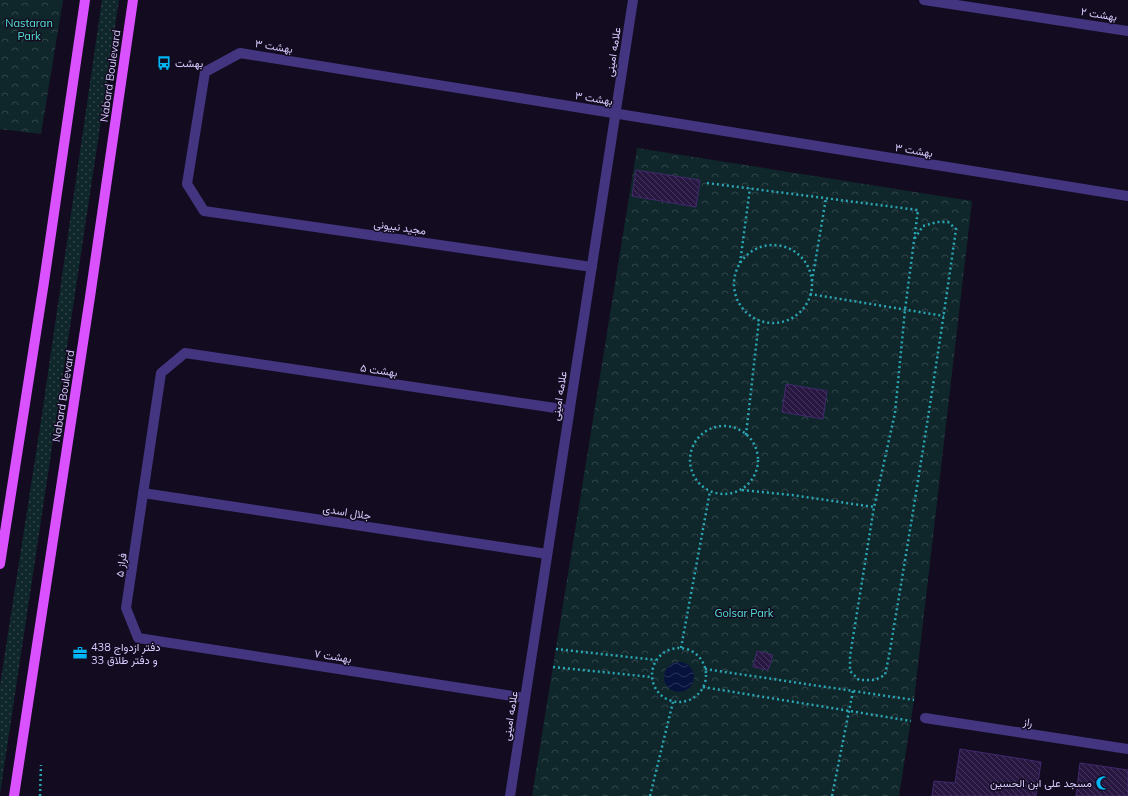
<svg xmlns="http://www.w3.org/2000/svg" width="1128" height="796" font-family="Mulish,Vazirmatn,sans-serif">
	<defs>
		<pattern id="grass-dots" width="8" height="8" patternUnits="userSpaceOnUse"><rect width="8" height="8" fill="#0f272a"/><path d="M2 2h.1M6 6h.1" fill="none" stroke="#31454a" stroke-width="1.8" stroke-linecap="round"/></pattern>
		<pattern id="forest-crowns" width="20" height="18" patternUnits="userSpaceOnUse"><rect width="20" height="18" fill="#0f272a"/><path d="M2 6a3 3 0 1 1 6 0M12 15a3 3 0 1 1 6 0" fill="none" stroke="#31454a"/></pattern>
		<pattern id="water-waves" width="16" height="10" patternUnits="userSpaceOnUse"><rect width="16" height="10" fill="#07123d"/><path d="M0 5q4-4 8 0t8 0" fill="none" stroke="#2b335a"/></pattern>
		<pattern id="building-back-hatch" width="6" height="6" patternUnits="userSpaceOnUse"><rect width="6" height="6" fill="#271741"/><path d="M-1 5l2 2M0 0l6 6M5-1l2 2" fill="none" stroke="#46375e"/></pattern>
	</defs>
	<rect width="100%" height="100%" fill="#130c20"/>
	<!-- grass -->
	<polygon fill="url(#grass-dots)" points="102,0 119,0 0,794 0,685 41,421"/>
	<!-- forest -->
	<g fill="url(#forest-crowns)">
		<polygon points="0,0 63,0 41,134 0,129"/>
		<polygon points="637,148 972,201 914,700 899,796 532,796"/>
	</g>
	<!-- water -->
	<circle fill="url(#water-waves)" cx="679" cy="677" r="15"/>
	<!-- building -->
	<g fill="url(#building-back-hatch)" stroke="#42296e">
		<polygon points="636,170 700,180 696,207 632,196"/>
		<polygon points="786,384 827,391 823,419 782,412"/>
		<polygon points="757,651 773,655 768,670 753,667"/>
		<polygon points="960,749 1041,762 1036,796 932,796 934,781 955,783"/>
		<polygon points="1080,763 1128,770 1128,796 1076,796"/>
	</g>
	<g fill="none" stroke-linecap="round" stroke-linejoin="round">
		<!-- path -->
		<g stroke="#2aa6b4" stroke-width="2.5" stroke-dasharray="2 3" stroke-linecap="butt">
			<path d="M707 183 918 210 905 310 895 413 874 507 850 656V671L859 680H875L885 675 889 656C913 514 936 372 956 229L948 222H937L923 226 915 238"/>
			<circle cx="773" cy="284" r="39"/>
			<polyline points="740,263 750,188"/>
			<polyline points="812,281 826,198"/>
			<polyline points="810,294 944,316"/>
			<circle cx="724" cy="460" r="34"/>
			<polyline points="746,435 759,320"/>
			<polyline points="742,490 792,495 874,507"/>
			<polyline points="681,648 710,491"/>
			<circle cx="679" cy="675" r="27"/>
			<polyline points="556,649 656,660"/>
			<polyline points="553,667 651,677"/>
			<polyline points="705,669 914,700"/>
			<polyline points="703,687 911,721"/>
			<polyline points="40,796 41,765"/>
			<polyline points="650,796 673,702"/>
			<polyline points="832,796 853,691"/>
		</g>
		<!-- street -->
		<g stroke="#443580" stroke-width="10">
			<polyline points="924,0 1128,31"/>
			<polyline points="592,267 204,211 187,184 205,72 240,53 1128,196"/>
			<polyline points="143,493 547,554"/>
			<polyline points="525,698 138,638 126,608 161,373 185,353 569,410"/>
			<polyline points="925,718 1128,749"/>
			<polyline points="510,796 633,0"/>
		</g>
		<!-- primary -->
		<g stroke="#da52ff" stroke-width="10">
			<polyline points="0,564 44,282 85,0"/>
			<polyline points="14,796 90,297 133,0"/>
		</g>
	</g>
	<!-- icons -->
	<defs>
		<symbol id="bus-bare" viewBox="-9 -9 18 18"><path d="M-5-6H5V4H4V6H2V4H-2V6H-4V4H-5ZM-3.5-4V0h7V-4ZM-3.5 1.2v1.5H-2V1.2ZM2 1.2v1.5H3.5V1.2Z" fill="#00b6f6" stroke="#130c20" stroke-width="2.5" paint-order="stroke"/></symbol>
		<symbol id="office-bare" viewBox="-9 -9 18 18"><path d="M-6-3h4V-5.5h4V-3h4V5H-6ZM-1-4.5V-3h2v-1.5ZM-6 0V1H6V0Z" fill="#00b6f6" stroke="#130c20" stroke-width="2.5" paint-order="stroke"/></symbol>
		<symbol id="mosque-bare" viewBox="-9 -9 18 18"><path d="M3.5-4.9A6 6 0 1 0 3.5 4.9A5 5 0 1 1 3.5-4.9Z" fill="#00b6f6" stroke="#130c20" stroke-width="2.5" paint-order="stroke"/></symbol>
	</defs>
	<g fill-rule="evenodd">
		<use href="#bus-bare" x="154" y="53" width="20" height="20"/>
		<use href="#office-bare" x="70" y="643" width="20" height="20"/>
		<use href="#mosque-bare" x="1093" y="773" width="20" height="20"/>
	</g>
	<g text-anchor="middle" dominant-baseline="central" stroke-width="3" stroke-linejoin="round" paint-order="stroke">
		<!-- street labels -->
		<g font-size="11" fill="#d9cbff" stroke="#130c20">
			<text transform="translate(1099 14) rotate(9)">بهشت ۲</text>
			<text transform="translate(274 46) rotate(9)">بهشت ۳</text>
			<text transform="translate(613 52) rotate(-81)">علامه امینی</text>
			<text transform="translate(110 76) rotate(-82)">Nabard Boulevard</text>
			<text transform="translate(594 98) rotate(9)">بهشت ۳</text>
			<text transform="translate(914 150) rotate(9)">بهشت ۳</text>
			<text transform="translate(400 227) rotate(8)">مجید نبیونی</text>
			<text transform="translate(379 370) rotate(8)">بهشت ۵</text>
			<text transform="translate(63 396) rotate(-81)">Nabard Boulevard</text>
			<text transform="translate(559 396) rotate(-81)">علامه امینی</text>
			<text transform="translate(347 512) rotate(9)">جلال اسدی</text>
			<text transform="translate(121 565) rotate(-82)">فراز ۵</text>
			<text transform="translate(333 656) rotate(9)">بهشت ۷</text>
			<text transform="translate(510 716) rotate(-81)">علامه امینی</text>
			<text transform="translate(1028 722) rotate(9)">راز</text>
		</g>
		<!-- park labels -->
		<g font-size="11" fill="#54e2d5" stroke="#130c20">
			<text x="29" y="23">Nastaran<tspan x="29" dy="13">Park</tspan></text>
			<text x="744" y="613">Golsar Park</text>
		</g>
		<!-- poi labels -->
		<g font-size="11" fill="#d9cbff" stroke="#130c20" text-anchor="start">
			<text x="175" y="63">بهشت</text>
			<text x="91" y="647">دفتر ازدواج 438<tspan x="91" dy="13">و دفتر طلاق 33</tspan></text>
			<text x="1092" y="783" text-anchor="end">مسجد علی ابن الحسین</text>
		</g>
	</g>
</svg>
